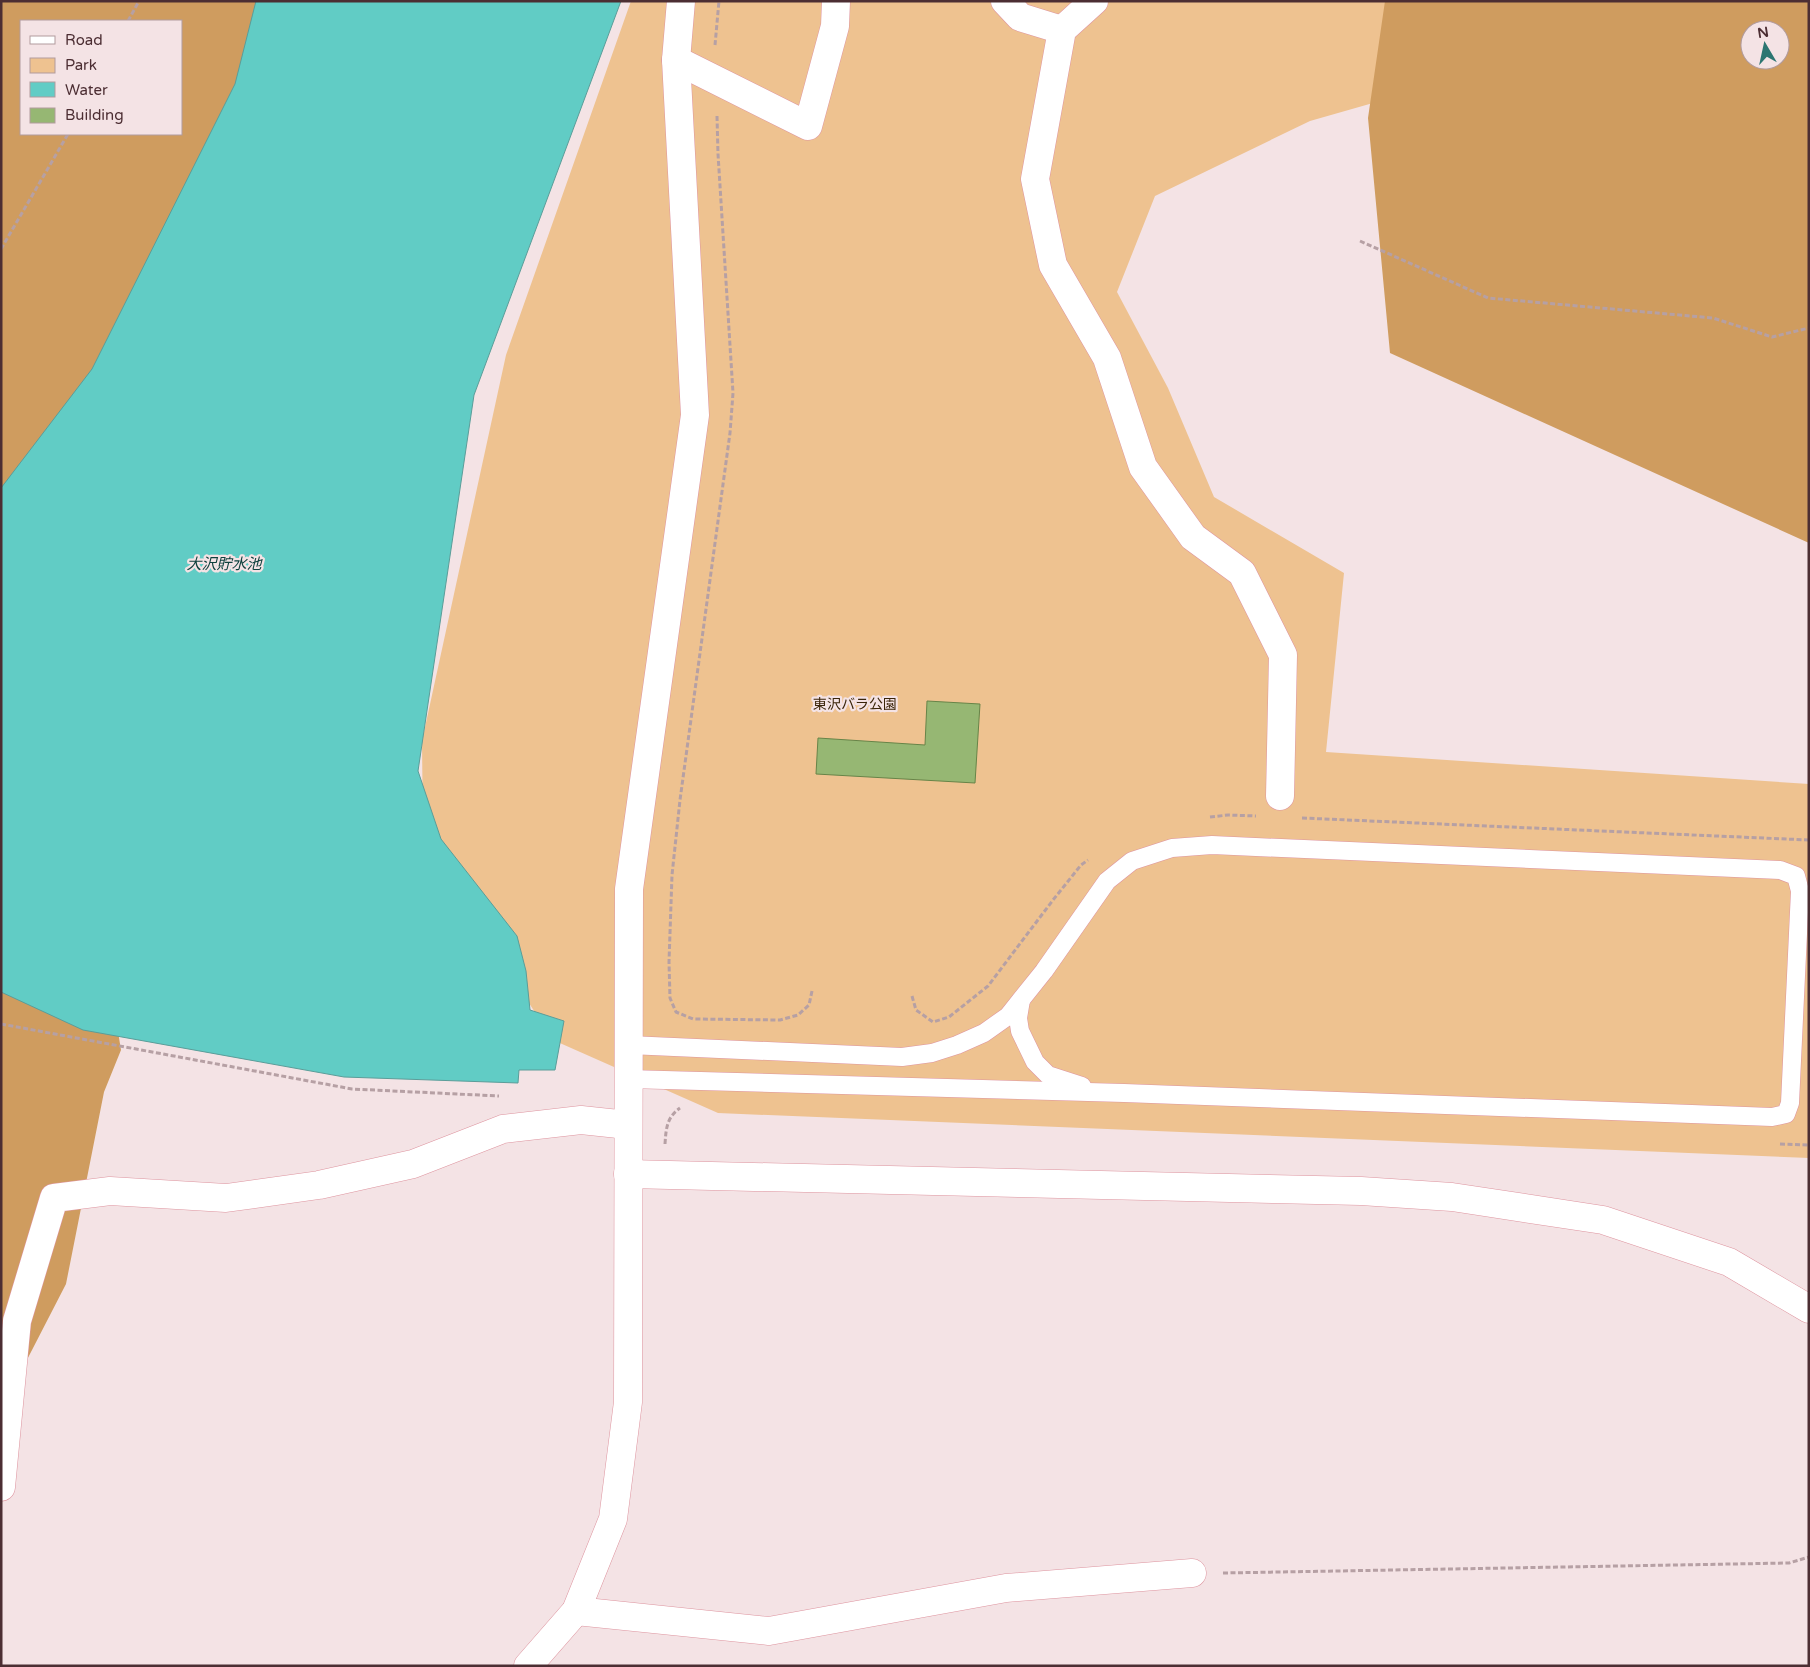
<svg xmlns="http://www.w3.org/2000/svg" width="1810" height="1667" font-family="'Varela Round','Noto Sans JP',sans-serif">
	<rect width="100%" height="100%" fill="#f4e3e5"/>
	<!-- green -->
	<polygon fill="#eec290" points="631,1 1809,1 1750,30 1422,89 1310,121 1155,196 1117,292 1168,388 1214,497 1344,573 1326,752 1809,784 1809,1158 718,1113 553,1040 423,840 422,741 506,355"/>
	<!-- forest -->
	<g fill="#cf9c5f" fill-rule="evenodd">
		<path d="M1 1H322L99 915 121 1050 104 1092 66 1284 15 1383 1 1402ZM21 21H181V134H21Z"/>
		<path d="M1385 1H1809V543L1390 353 1368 118ZM1750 30H1780V60H1750Z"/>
	</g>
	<!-- water -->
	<polygon fill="#61ccc5" stroke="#5b9d99" points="256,1 621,1 474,395 418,771 441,839 517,936 526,971 530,1010 564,1021 555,1070 519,1070 518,1083 344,1077 83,1030 1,992 1,488 92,369 235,84"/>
	<!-- building -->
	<polygon fill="#96b773" stroke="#678448" points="927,701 980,704 975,783 816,774 818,738 925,745"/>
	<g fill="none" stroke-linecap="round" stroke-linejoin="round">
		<defs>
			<g id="lane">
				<polyline points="1021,1000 1018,1018 1020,1031 1035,1062 1048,1075 1082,1086"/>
				<polyline points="628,1079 1124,1093 1772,1117 1786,1114 1790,1103 1800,891 1796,876 1780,870 1212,845 1172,848 1132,861 1107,881 1044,971 1008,1016 984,1033 957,1045 932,1053 902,1057 629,1045"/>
			</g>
			<g id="street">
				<polyline points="1005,1 1020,17 1062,30"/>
				<polyline points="1094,1 1062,30 1035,179 1053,265 1107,358 1143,467 1193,537 1242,573 1283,655 1280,796"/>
				<polyline points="676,60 808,126 835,26 836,1"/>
				<polyline points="1,1487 17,1321 54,1198 110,1191 226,1198 319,1185 413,1164 503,1129 581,1120 628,1125"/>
				<polyline points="576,1611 769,1631 1006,1588 1192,1573"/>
			</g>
			<g id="secondary">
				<polyline points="628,1174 1361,1191 1452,1197 1603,1220 1729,1262 1809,1309"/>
				<polyline points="528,1666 576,1611 613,1519 628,1402 629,889 695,415 676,60 681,1"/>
			</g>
		</defs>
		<!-- lane casing -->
		<use href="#lane" stroke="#de949f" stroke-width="19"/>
		<!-- street casing -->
		<use href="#street" stroke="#de949f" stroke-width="29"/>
		<!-- secondary casing -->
		<use href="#secondary" stroke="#de949f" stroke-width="29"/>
		<!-- path -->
		<g stroke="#b6a0a4" stroke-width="3" stroke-dasharray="5 2.5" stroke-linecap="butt">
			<polyline points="128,21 139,1"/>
			<polyline points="715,45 719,1"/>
			<polyline points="717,116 718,154 733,393 730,433 680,800 672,875 669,962 670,998 676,1012 693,1019 780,1020 798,1015 809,1005 812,991"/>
			<polyline points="1360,241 1488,298 1713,318 1772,337 1809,328"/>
			<polyline points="1,249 68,134"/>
			<polyline points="1210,817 1228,815 1256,816"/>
			<polyline points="1302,818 1809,840"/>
			<polyline points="912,996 916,1010 933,1022 949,1017 988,986 1053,900 1081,865 1088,860"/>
			<polyline points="1,1024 352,1089 499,1096"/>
			<path d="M665 1144C666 1128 667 1117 680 1108"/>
			<polyline points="1780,1144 1809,1145"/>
			<polyline points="1223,1573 1789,1563 1809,1557"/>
		</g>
		<!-- lane -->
		<use href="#lane" stroke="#fff" stroke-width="18"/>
		<!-- street -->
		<use href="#street" stroke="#fff" stroke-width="28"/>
		<!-- secondary -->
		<use href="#secondary" stroke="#fff" stroke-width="28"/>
	</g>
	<g text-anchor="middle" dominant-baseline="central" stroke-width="4.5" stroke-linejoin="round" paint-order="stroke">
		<!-- park labels -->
		<g font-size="14" fill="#3a2509" stroke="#f4e3e5">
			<text x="855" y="704">東沢バラ公園</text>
		</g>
		<!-- water labels -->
		<g font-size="15" font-style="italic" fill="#0e403d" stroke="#f4e3e5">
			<text x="224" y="564">大沢貯水池</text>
		</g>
	</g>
	<!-- border -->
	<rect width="1810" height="1667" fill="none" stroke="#4c2e33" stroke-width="5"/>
	<!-- legend -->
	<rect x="20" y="20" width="162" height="115" fill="#f4e3e5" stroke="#b19b9e"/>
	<rect x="30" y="36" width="25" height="8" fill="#ffffff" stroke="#b19b9e"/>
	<text x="65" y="45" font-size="15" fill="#4c2e33">Road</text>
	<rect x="30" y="58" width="25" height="15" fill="#eec290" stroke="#b19b9e"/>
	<text x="65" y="70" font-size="15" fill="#4c2e33">Park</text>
	<rect x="30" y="82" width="25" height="15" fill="#61ccc5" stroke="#b19b9e"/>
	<text x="65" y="95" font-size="15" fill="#4c2e33">Water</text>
	<rect x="30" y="108" width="25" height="15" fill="#96b773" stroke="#b19b9e"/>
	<text x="65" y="120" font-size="15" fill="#4c2e33">Building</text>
	<!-- north arrow -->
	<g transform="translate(1765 45) rotate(351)"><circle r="24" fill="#f4e3e5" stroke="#b19b9e"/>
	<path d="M0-4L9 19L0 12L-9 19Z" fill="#2c7571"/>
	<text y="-8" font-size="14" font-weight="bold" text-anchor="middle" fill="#4c2e33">N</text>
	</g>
</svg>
